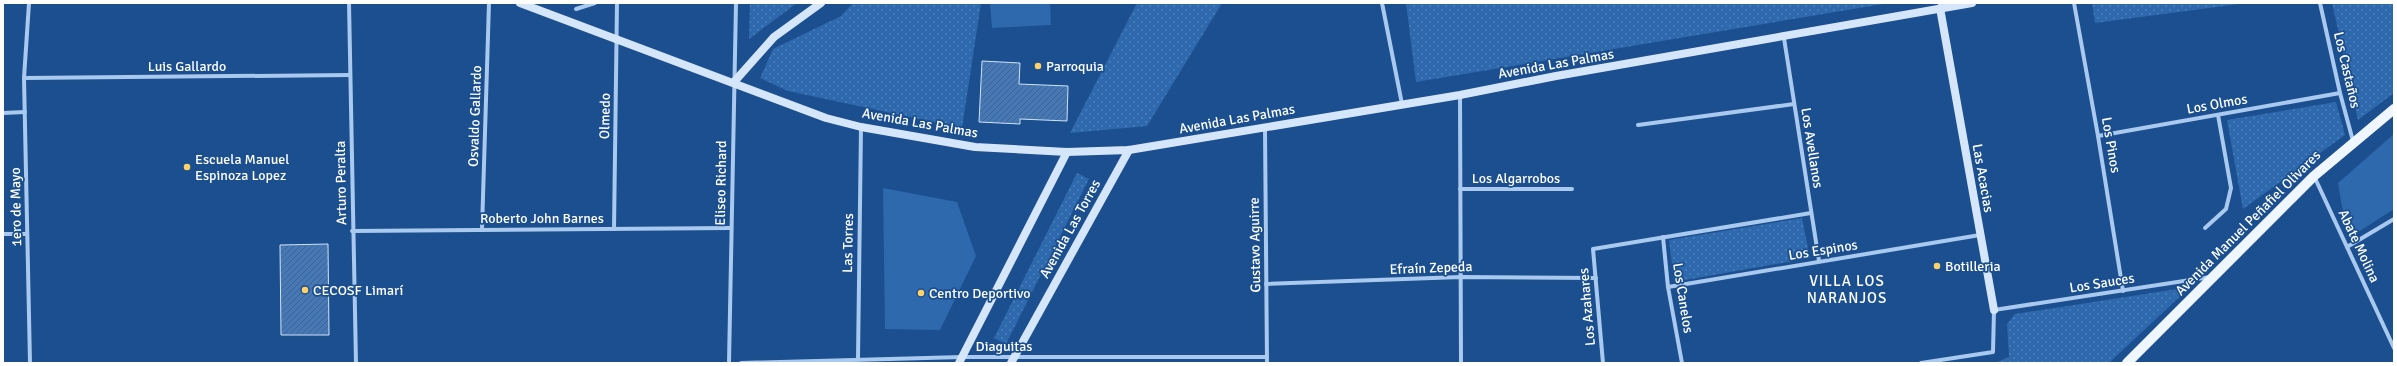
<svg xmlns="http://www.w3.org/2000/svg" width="2397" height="366" font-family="Signika,sans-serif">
	<defs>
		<pattern id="grass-dots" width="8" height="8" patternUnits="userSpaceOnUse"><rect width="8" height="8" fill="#2e69ad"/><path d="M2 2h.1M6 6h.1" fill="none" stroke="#4d80b9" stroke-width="1.8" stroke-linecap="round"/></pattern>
		<pattern id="building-hatch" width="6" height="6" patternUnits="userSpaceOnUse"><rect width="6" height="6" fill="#4478b7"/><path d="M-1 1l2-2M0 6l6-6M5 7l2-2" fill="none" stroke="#486282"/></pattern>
	</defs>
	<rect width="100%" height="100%" fill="#1b4f8f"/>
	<!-- grass -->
	<g fill="url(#grass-dots)">
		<polygon points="750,3 797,3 749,39"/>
		<polygon points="853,3 981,3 962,128 788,91 760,78 773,49 841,16"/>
		<polygon points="1137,3 1222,3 1147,126 1070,133"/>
		<polygon points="1406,3 1889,3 1416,82"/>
		<polygon points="2092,3 2247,3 2095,23"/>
		<polygon points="2332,3 2394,3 2394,93 2358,120"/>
		<polygon points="2336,102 2345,135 2243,209 2227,120"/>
		<polygon points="1077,173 1089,179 1006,344 994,338"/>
		<polygon points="1802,218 1810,258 1674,282 1669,240"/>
		<polygon points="2190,287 2109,363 1995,363 2009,357 2007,324 2015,314"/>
	</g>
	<!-- park -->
	<g fill="#2e69ad">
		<polygon points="990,3 1050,3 1051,25 992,28"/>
		<polygon points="2394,134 2394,209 2352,236 2342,207 2338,183"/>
		<polygon points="883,188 957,202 976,256 940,330 885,329"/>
	</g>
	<!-- building -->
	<g fill="url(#building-hatch)" stroke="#cfe3fa">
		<polygon points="982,61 1020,63 1019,84 1068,86 1067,121 1020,119 1020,124 979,122"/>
		<polygon points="328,244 329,335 281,335 280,245"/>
	</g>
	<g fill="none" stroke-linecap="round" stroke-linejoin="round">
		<!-- street -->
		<g stroke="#a9c9ee" stroke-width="4">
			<polyline points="29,3 24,78 30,363"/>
			<polyline points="349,3 356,363"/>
			<polyline points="1382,3 1402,104"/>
			<polyline points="2074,3 2098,136 2123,291"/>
			<polyline points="2320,3 2340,93 2353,141"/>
			<polyline points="576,9 595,3"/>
			<polyline points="1784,38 1819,261"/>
			<polyline points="24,78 350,75"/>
			<polyline points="1460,95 1461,363"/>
			<polyline points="3,113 25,112"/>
			<polyline points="1638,125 1794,104"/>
			<polyline points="1265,128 1267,363"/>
			<polyline points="2098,136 2340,93"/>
			<polyline points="2314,176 2394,348"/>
			<polyline points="1460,189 1572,189"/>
			<polyline points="2205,228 2226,209 2231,188 2218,115"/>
			<polyline points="482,229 489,3"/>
			<polyline points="614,229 617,3"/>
			<polyline points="352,231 731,228"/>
			<polyline points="3,234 27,234"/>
			<polyline points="1663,237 1668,287 1682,363"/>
			<polyline points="2347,247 2394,219"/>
			<polyline points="1266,284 1461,277 1596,278"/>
			<polyline points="1668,287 1980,235"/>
			<polyline points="858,359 861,127"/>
			<polyline points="729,363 736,3"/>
			<polyline points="741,363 962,357 1267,357"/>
			<polyline points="1603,363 1593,249 1811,213"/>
			<polyline points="1921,363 1993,352 1994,310 2210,277"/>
		</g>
		<!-- secondary -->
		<g stroke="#d6e6fa" stroke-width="8">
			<polyline points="520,3 826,118 861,127 975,147 1067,152 1129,150 1460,95 1556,76 1972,3"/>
			<polyline points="1940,8 1994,310"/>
			<polyline points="734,82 774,37 821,3"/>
			<polyline points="959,363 1067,152"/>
			<polyline points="1011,363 1129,150"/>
		</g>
		<!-- primary -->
		<polyline stroke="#f0f6ff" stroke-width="10" points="2127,363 2314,176 2394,109"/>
	</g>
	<!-- markers -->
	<g fill="#ffd166" stroke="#1b4f8f" stroke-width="1.5">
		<circle cx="1038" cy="66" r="4"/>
		<circle cx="187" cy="167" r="4"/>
		<circle cx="1937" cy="266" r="4"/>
		<circle cx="305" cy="290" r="4"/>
		<circle cx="921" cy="293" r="4"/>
	</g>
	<g text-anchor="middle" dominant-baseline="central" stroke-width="3.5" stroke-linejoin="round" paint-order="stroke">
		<!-- street labels -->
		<g font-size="14" fill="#fff" stroke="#1b4f8f">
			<text transform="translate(1556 64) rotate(-10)">Avenida Las Palmas</text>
			<text x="187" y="66">Luis Gallardo</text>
			<text transform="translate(2347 70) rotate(77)">Los Castaños</text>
			<text transform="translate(2217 104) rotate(-10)">Los Olmos</text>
			<text transform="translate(475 116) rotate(-88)">Osvaldo Gallardo</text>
			<text transform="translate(605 116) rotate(-89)">Olmedo</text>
			<text transform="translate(1237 119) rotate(-10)">Avenida Las Palmas</text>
			<text transform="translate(920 123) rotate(10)">Avenida Las Palmas</text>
			<text transform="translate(2111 145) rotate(80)">Los Pinos</text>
			<text transform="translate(1812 148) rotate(81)">Los Avellanos</text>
			<text x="1516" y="178">Los Algarrobos</text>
			<text transform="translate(1983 178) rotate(80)">Las Acacias</text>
			<text transform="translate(341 183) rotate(-91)">Arturo Peralta</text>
			<text transform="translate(721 183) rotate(-89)">Eliseo Richard</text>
			<text transform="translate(16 207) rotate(-91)">1ero de Mayo</text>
			<text x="542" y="218">Roberto John Barnes</text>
			<text transform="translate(2248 223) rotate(-45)">Avenida Manuel Peñafiel Olivares</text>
			<text transform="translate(1070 229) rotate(-61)">Avenida Las Torres</text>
			<text transform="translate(848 243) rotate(-89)">Las Torres</text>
			<text transform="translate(1255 245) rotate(-91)">Gustavo Aguirre</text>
			<text transform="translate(2359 246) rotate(65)">Abate Molina</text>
			<text transform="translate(1823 250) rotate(-9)">Los Espinos</text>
			<text transform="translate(1431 268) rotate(-2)">Efraín Zepeda</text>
			<text transform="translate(2102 283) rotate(-9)">Los Sauces</text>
			<text transform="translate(1683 298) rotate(81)">Los Canelos</text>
			<text transform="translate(1587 307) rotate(-95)">Los Azahares</text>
			<text x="1004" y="346">Diaguitas</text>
		</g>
		<!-- poi labels -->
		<g font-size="14" fill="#fff" stroke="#1b4f8f" text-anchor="start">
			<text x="1046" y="66">Parroquia</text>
			<text x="195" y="159">Escuela Manuel<tspan x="195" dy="16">Espinoza Lopez</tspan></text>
			<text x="1945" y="266">Botilleria</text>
			<text x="313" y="290">CECOSF Limarí</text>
			<text x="929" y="293">Centro Deportivo</text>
		</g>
		<!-- neighbourhood labels -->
		<g font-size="15" letter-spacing="1" fill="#fff" stroke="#1b4f8f">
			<text x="1847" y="281">VILLA LOS<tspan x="1847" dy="17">NARANJOS</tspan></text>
		</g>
	</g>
	<!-- border -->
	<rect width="2397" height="366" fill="none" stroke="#ffffff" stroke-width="8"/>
</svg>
